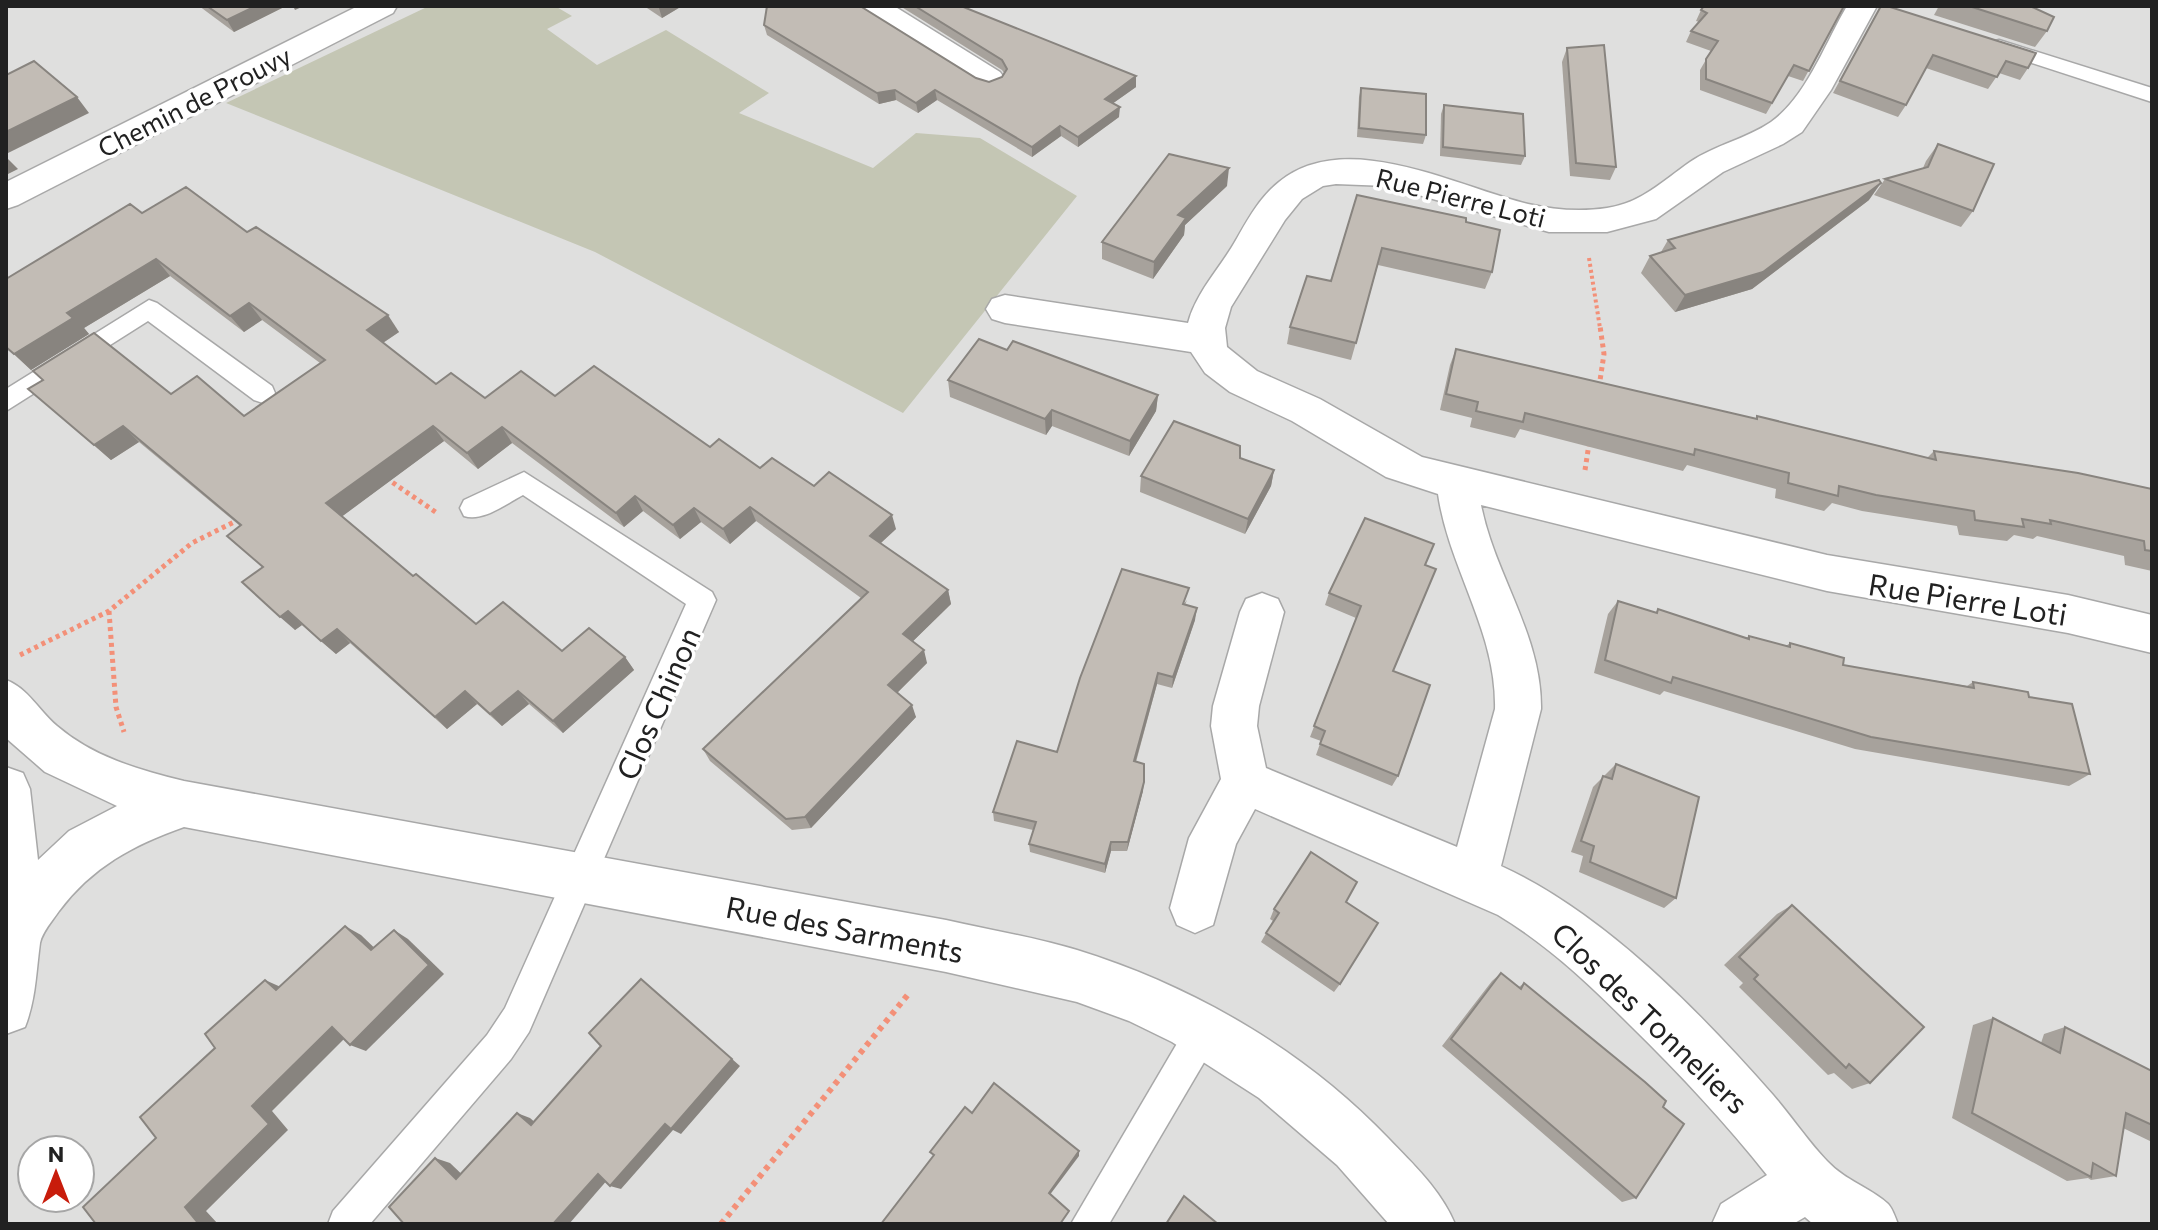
<svg xmlns="http://www.w3.org/2000/svg" width="2158" height="1230" font-family="Commissioner,sans-serif">
	<rect width="100%" height="100%" fill="#f1efe9"/>
	<!-- residential -->
	<path fill="#dfdfde" fill-rule="evenodd" d="M6 6H2152V1224H6ZM32 1150H80V1198H32Z"/>
	<!-- construction -->
	<polygon fill="#c4c6b4" points="429,6 555,6 572,16 547,29 597,65 666,30 769,93 739,113 873,168 916,133 980,138 1077,196 903,413 595,252 226,103"/>
	<g fill="none" stroke-linecap="round" stroke-linejoin="round">
		<defs>
			<g id="service">
				<polygon points="1999,40 2152,88 2152,102 1992,50 1989,46 1992,42"/>
				<polygon points="149,300 157,303 272,386 275,393 272,400 263,403 254,400 148,321 6,411 6,389"/>
				<path d="M524 472 712 592 716 600 529 1032 511 1059 370 1224H328L333 1211 487 1035 505 1008 686 604 523 495C506 504 483 522 464 516L460 508 464 500Z"/>
				<polygon points="1204,1013 1216,1018 1221,1030 1216,1042 1109,1224 1071,1224 1192,1018"/>
			</g>
			<g id="minor">
				<polygon points="358,6 397,6 393,13 18,205 6,209 6,182"/>
				<polygon points="858,6 894,6 1000,72 1005,79 1000,86 989,89 978,86 862,13"/>
				<path d="M1847 6H1877L1831 90 1802 132 1783 144 1723 172 1656 219 1607 232H1549L1387 186 1336 184 1323 186 1302 199 1285 220 1231 307 1225 328 1227 347 1257 371 1320 399 1422 457 1827 555 2068 595 2152 615V653L2068 633 1827 591 1481 505C1495 576 1542 635 1541 709L1501 866C1604 913 1699 1011 1773 1095 1792 1117 1808 1141 1827 1161 1846 1181 1869 1187 1887 1203 1892 1207 1895 1217 1898 1224H1813L1805 1217 1793 1224H1712L1721 1204 1767 1175C1725 1122 1679 1073 1630 1025 1589 984 1548 945 1498 915L1255 809 1236 844 1213 925 1195 933 1177 925 1170 908 1189 838 1221 779 1211 726 1213 706 1240 612 1246 599 1262 593 1278 599 1284 612 1259 706 1257 726 1266 768 1457 847 1495 709C1497 632 1449 569 1438 494L1386 477 1292 421 1230 392 1205 373 1191 352 1005 323 992 319 986 309 992 299 1005 295 1188 323C1196 292 1221 267 1236 240 1248 219 1260 197 1279 182 1346 127 1457 187 1528 204 1554 210 1581 212 1607 208 1641 203 1663 181 1690 162 1715 145 1746 139 1771 122 1807 96 1825 43 1847 6Z"/>
				<path d="M6 680C29 689 38 710 57 726 93 757 139 770 184 781L946 920C990 930 1034 937 1077 950 1193 986 1304 1050 1388 1138 1413 1164 1441 1190 1455 1224H1389L1337 1165 1259 1098 1172 1042 1129 1021 1077 1002 946 972 184 827C133 845 92 867 59 911 53 920 42 932 40 943 36 972 36 999 25 1027L6 1034V767L23 773 30 789 38 860 69 831 117 806 45 772 6 738Z"/>
			</g>
		</defs>
		<!-- service casing -->
		<use href="#service" stroke="#a8a8a8" stroke-width="3"/>
		<!-- minor casing -->
		<use href="#minor" stroke="#a8a8a8" stroke-width="3"/>
		<!-- path-far2 -->
		<polyline stroke="#f39078" stroke-width="4" stroke-dasharray="3 3" stroke-linecap="butt" points="1589,258 1600,328"/>
		<!-- path-far1 -->
		<g stroke="#f39078" stroke-width="5" stroke-dasharray="4 4" stroke-linecap="butt">
			<polyline points="1599,387 1604,354 1600,326"/>
			<polyline points="1585,470 1589,444"/>
			<polyline points="386,478 437,513"/>
			<polyline points="109,611 116,707 124,732"/>
			<polyline points="20,655 109,611 192,543 238,520"/>
		</g>
		<!-- path -->
		<polyline stroke="#f39078" stroke-width="6" stroke-dasharray="5 5" stroke-linecap="butt" points="721,1224 910,992"/>
		<!-- service -->
		<use href="#service" fill="#fff" fill-rule="evenodd"/>
		<!-- minor -->
		<use href="#minor" fill="#fff" fill-rule="evenodd"/>
	</g>
	<!-- wall -->
	<g fill="#a7a29c">
		<polygon points="199,6 286,6 234,32"/>
		<polygon points="644,6 682,6 662,18"/>
		<polygon points="900,6 961,6 1136,87 1113,103 1119,117 1078,147 1061,136 1032,157 937,100 918,113 896,100 879,104 767,35 764,25 989,82 1002,77 1004,73 1002,70"/>
		<polygon points="1844,6 1803,81 1788,76 1766,114 1700,90 1700,70 1711,51 1686,42 1691,31 1699,22 1696,21 1701,10"/>
		<polygon points="1939,6 2030,6 2047,31 2035,47 1934,15"/>
		<polygon points="1875,16 2028,68 2020,80 1999,73 1988,89 1926,68 1906,105 1898,117 1833,93"/>
		<polygon points="1567,48 1616,167 1610,180 1570,176 1562,62"/>
		<polygon points="1361,88 1426,135 1423,144 1357,137 1359,97"/>
		<polygon points="1444,105 1525,156 1521,165 1440,156 1441,114"/>
		<polygon points="1938,144 1973,211 1961,227 1874,195 1885,179 1923,168 1926,161"/>
		<polygon points="1227,186 1185,225 1184,235 1153,279 1102,259 1102,242"/>
		<polygon points="1357,195 1466,222 1492,272 1485,289 1378,265 1351,360 1287,344 1290,327 1331,281"/>
		<polygon points="1869,200 1752,289 1675,312 1641,273 1650,256 1661,252 1668,240"/>
		<polygon points="142,213 247,232 399,332 383,343 436,384 485,398 555,396 710,447 760,468 814,486 896,529 881,543 948,590 951,604 912,642 927,663 897,693 916,717 811,828 792,830 710,761 703,749 861,598 756,521 730,544 701,522 680,539 643,511 624,527 512,443 478,469 444,441 342,516 413,576 476,624 562,651 625,657 634,670 563,733 529,704 502,726 477,704 447,729 350,643 336,654 302,625 295,630 263,567 227,536 240,526 139,442 111,460 28,389 171,394 244,416 320,363 262,320 244,332 170,276 84,328 89,334 31,370 6,347"/>
		<polygon points="1456,349 1755,419 1757,416 1927,458 1934,451 2152,489 2152,571 2125,565 2124,556 2037,536 2033,539 2014,535 2007,541 1959,535 1957,526 1862,511 1832,503 1824,511 1775,498 1776,489 1687,465 1683,471 1520,429 1515,438 1470,427 1472,418 1440,410 1450,365"/>
		<polygon points="1007,350 1158,395 1156,411 1129,456 1052,426 1046,435 950,397 948,380"/>
		<polygon points="1240,458 1274,470 1271,486 1245,534 1140,492 1141,476"/>
		<polygon points="1425,565 1393,671 1398,776 1392,786 1316,755 1321,741 1310,737 1356,618 1325,605 1329,593"/>
		<polygon points="1187,600 1185,605 1195,620 1172,688 1157,684 1136,762 1143,791 1127,851 1111,851 1105,873 1030,852 1029,844 1033,830 994,821 993,812 1057,752"/>
		<polygon points="1618,601 1655,613 1658,609 1746,638 1749,636 1786,646 1790,643 1843,665 1967,686 1973,682 2029,697 2090,774 2069,786 1855,749 1664,691 1660,695 1594,673 1608,614"/>
		<polygon points="1616,764 1676,898 1664,908 1579,872 1583,856 1571,852 1593,787"/>
		<polygon points="1346,902 1340,984 1334,992 1261,942 1273,921 1270,919 1274,909"/>
		<polygon points="1792,905 1870,1083 1852,1089 1834,1073 1828,1075 1739,987 1743,983 1724,965 1777,914"/>
		<polygon points="1501,973 1519,987 1524,983 1663,1107 1636,1198 1622,1202 1442,1046 1492,981"/>
		<polygon points="1993,1018 2041,1043 2044,1034 2065,1027 2152,1071 2152,1142 2123,1128 2116,1176 2091,1180 2088,1178 2067,1181 1952,1118 1973,1025"/>
	</g>
	<!-- shaded-wall -->
	<g fill="#88847f">
		<polygon points="256,6 286,6 234,32 227,20"/>
		<polygon points="293,6 304,6 295,10"/>
		<polygon points="663,6 682,6 662,18 659,8"/>
		<polygon points="1136,76 1136,87 1105,109 1105,99"/>
		<polygon points="895,90 896,100 879,104 877,93"/>
		<polygon points="935,90 937,100 918,113 916,103"/>
		<polygon points="77,97 89,113 6,154 6,132"/>
		<polygon points="1120,107 1119,117 1078,147 1078,137"/>
		<polygon points="1060,126 1061,136 1032,157 1032,147"/>
		<polygon points="6,157 18,169 6,175"/>
		<polygon points="1229,168 1227,186 1185,225 1184,235 1153,279 1154,262 1178,215"/>
		<polygon points="1881,183 1869,200 1752,289 1675,312 1685,295"/>
		<polygon points="156,259 170,276 84,328 89,334 31,370 14,354 67,313"/>
		<polygon points="249,303 262,320 244,332 230,316"/>
		<polygon points="388,315 399,332 378,346 367,330"/>
		<polygon points="1158,395 1156,411 1129,456 1130,441"/>
		<polygon points="1052,410 1052,426 1046,435 1045,419"/>
		<polygon points="123,426 139,442 111,460 94,445"/>
		<polygon points="433,426 444,441 340,518 326,503"/>
		<polygon points="502,427 512,443 478,469 467,453"/>
		<polygon points="1274,470 1271,486 1245,534 1248,519"/>
		<polygon points="635,496 643,511 624,527 616,513"/>
		<polygon points="750,507 756,521 730,544 723,529"/>
		<polygon points="694,508 701,522 680,539 673,525"/>
		<polygon points="892,515 896,529 873,550 870,536"/>
		<polygon points="948,590 951,604 906,648 903,634"/>
		<polygon points="1197,608 1195,620 1172,688 1173,677"/>
		<polygon points="288,611 302,625 295,630 280,617"/>
		<polygon points="337,629 350,643 336,654 321,641"/>
		<polygon points="924,650 927,663 892,698 888,685"/>
		<polygon points="625,657 634,670 563,733 553,721"/>
		<polygon points="1158,673 1157,684 1133,771 1134,761"/>
		<polygon points="465,691 477,704 447,729 435,717"/>
		<polygon points="518,691 529,704 502,726 490,714"/>
		<polygon points="912,705 916,717 811,828 805,817"/>
		<polygon points="1144,782 1143,791 1127,851 1128,842"/>
		<polygon points="1111,842 1111,851 1105,873 1105,864"/>
		<polygon points="345,926 361,935 386,959 371,950"/>
		<polygon points="394,930 408,939 444,974 366,1051 350,1045"/>
		<polygon points="641,979 740,1066 681,1134 673,1130 621,1189 610,1186"/>
		<polygon points="265,980 283,988 276,990"/>
		<polygon points="332,1027 349,1034 272,1111 288,1130 206,1211 218,1224 199,1224 185,1207 252,1106"/>
		<polygon points="517,1113 530,1118 544,1130 531,1125"/>
		<polygon points="1079,1151 1079,1156 1049,1196 1049,1193"/>
		<polygon points="435,1158 450,1163 471,1183 456,1179"/>
		<polygon points="598,1174 609,1178 569,1224 553,1224"/>
	</g>
	<!-- building -->
	<g fill="#c2bcb5" stroke="#88847f" stroke-width="2">
		<polygon points="207,6 256,6 227,20"/>
		<polygon points="767,6 860,6 976,78 989,82 1002,77 1007,69 1002,60 915,6 961,6 1136,76 1105,99 1120,107 1078,137 1060,126 1032,147 935,90 916,103 895,90 877,93 764,25"/>
		<polygon points="1704,6 1844,6 1809,71 1794,65 1772,103 1706,79 1706,59 1718,41 1691,31 1707,13 1701,10"/>
		<polygon points="1881,6 1887,6 2036,53 2028,68 2006,61 1997,77 1933,55 1906,105 1840,81"/>
		<polygon points="1969,6 2030,6 2054,17 2047,31"/>
		<polygon points="1604,45 1616,167 1576,163 1567,48"/>
		<polygon points="34,61 77,97 6,132 6,75"/>
		<polygon points="1361,88 1426,94 1426,135 1359,128"/>
		<polygon points="1444,105 1523,114 1525,156 1443,147"/>
		<polygon points="1938,144 1994,164 1973,211 1885,179 1928,167"/>
		<polygon points="1169,154 1229,168 1178,215 1186,218 1154,262 1102,242"/>
		<polygon points="1879,180 1881,183 1763,272 1685,295 1650,256 1675,248 1668,240"/>
		<polygon points="186,187 247,232 256,227 388,315 367,330 436,384 451,373 485,398 521,371 555,396 594,366 710,447 719,439 760,468 772,458 814,486 829,472 892,515 870,536 948,590 903,634 924,650 888,685 912,705 805,817 786,819 703,749 868,592 750,507 723,529 694,508 673,525 635,496 616,513 502,427 467,453 433,426 326,503 413,576 416,574 476,624 503,602 562,651 589,628 625,657 553,721 518,691 490,714 465,691 435,717 337,629 321,641 288,611 280,617 242,582 263,567 227,536 241,525 123,426 94,445 28,389 43,380 33,371 94,333 171,394 197,376 244,416 325,360 249,303 230,316 156,259 67,313 73,318 14,354 6,347 6,279 130,204 142,213"/>
		<polygon points="1357,195 1466,218 1466,222 1500,230 1492,272 1382,248 1356,343 1290,327 1307,276 1331,281"/>
		<polygon points="979,339 1007,350 1013,341 1158,395 1130,441 1052,410 1045,419 948,380"/>
		<polygon points="1456,349 1757,419 1757,416 1936,460 1934,451 2078,473 2152,489 2152,551 2145,550 2144,541 2050,520 2051,524 2022,519 2024,527 1975,520 1974,511 1876,495 1839,486 1838,496 1788,483 1789,473 1695,449 1694,455 1525,413 1523,422 1476,411 1478,402 1446,394"/>
		<polygon points="1174,421 1240,446 1240,458 1274,470 1248,519 1141,476"/>
		<polygon points="1365,518 1434,544 1425,565 1436,569 1393,671 1430,685 1398,776 1320,744 1325,731 1314,726 1361,606 1329,593"/>
		<polygon points="1122,569 1189,588 1183,604 1197,608 1173,677 1158,673 1134,761 1144,764 1144,782 1128,842 1111,842 1105,864 1029,844 1036,822 993,812 1017,741 1057,752 1080,678"/>
		<polygon points="1618,601 1657,613 1658,609 1749,639 1749,636 1790,647 1790,643 1844,658 1843,665 1974,688 1973,682 2028,692 2029,697 2072,704 2090,774 1871,737 1673,677 1671,683 1605,660"/>
		<polygon points="1616,764 1699,797 1676,898 1590,862 1594,846 1581,841 1603,776 1612,779"/>
		<polygon points="1311,852 1357,882 1346,902 1378,923 1340,984 1266,933 1279,913 1274,909"/>
		<polygon points="1792,905 1924,1027 1870,1083 1849,1064 1846,1068 1754,979 1758,975 1739,957"/>
		<polygon points="345,926 371,950 394,930 429,965 350,1045 332,1027 252,1106 269,1124 185,1207 199,1224 96,1224 83,1207 156,1138 140,1117 215,1048 205,1034 265,980 276,990"/>
		<polygon points="1501,973 1521,989 1524,983 1645,1082 1666,1101 1663,1107 1684,1124 1636,1198 1451,1039"/>
		<polygon points="641,979 732,1059 671,1129 665,1124 610,1186 598,1174 553,1224 404,1224 389,1207 435,1158 456,1179 517,1113 531,1125 601,1046 589,1033"/>
		<polygon points="1993,1018 2060,1053 2065,1027 2152,1071 2152,1125 2126,1113 2116,1176 2093,1163 2091,1177 1972,1113"/>
		<polygon points="994,1083 1079,1151 1049,1193 1069,1211 1060,1224 881,1224 934,1155 930,1152 965,1107 972,1113"/>
		<polygon points="1184,1196 1218,1224 1166,1224"/>
	</g>
	<g text-anchor="middle" dominant-baseline="central" stroke-width="7" stroke-linejoin="round" paint-order="stroke">
		<!-- far-street labels -->
		<g font-size="26" fill="#212121" stroke="#fff">
			<text transform="translate(194 101) rotate(-27)">Chemin de Prouvy</text>
			<text transform="translate(1461 197) rotate(14)">Rue Pierre Loti</text>
		</g>
		<!-- street labels -->
		<g font-size="30" fill="#212121" stroke="#fff">
			<text transform="translate(1968 598) rotate(9)">Rue Pierre Loti</text>
			<text transform="translate(657 703) rotate(-66)">Clos Chinon</text>
			<text transform="translate(845 928) rotate(11)">Rue des Sarments</text>
			<text transform="translate(1651 1017) rotate(44)">Clos des Tonneliers</text>
		</g>
	</g>
	<!-- border -->
	<rect width="2158" height="1230" fill="none" stroke="#212121" stroke-width="16"/>
	<!-- north arrow -->
	<g transform="translate(56 1174)"><circle r="38" fill="#ffffff" stroke="#a6a6a6" stroke-width="2"/>
	<path d="M0-6L14 30L0 20L-14 30Z" fill="#c81c0b"/>
	<text y="-12" font-size="22" font-weight="bold" text-anchor="middle" fill="#212121">N</text>
	</g>
</svg>
